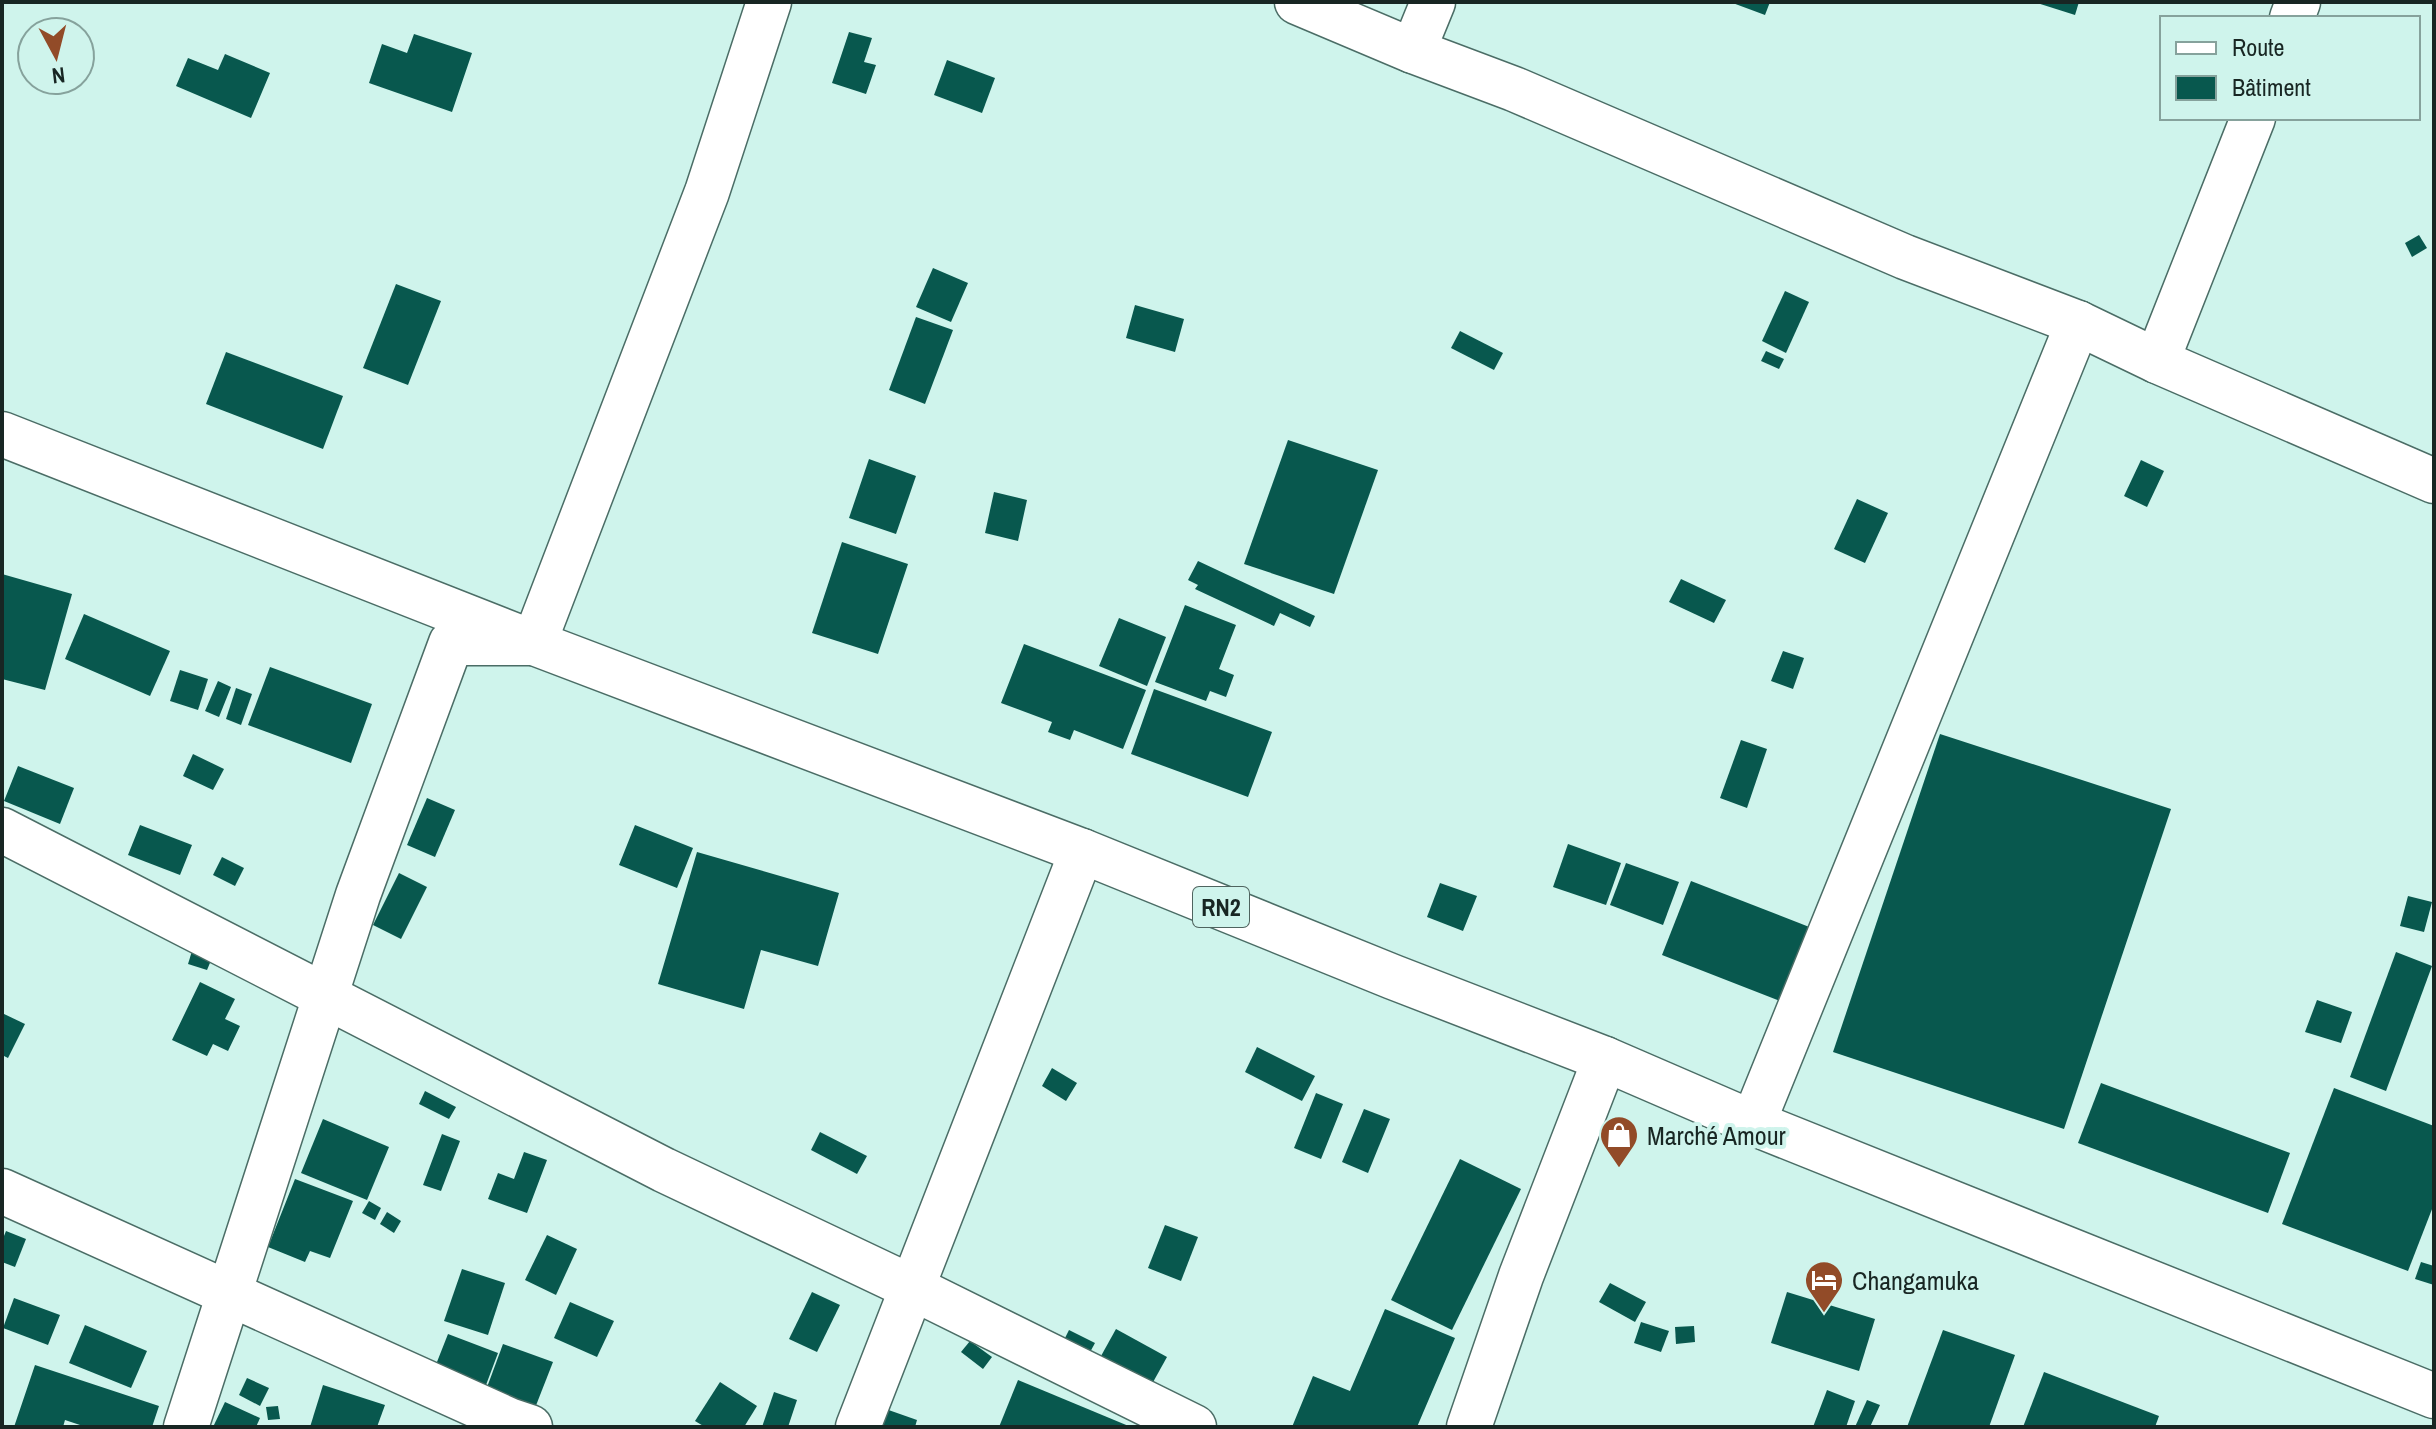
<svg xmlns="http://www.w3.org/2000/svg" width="2436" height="1429" font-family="'Archivo Narrow',sans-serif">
	<rect width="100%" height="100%" fill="#cff4ec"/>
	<!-- building -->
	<g fill="#08584e">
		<polygon points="1730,2 1770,2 1765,15"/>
		<polygon points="2034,2 2079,2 2075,15"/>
		<polygon points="849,32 872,38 864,62 876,65 866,94 832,83"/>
		<polygon points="414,34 472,53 452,112 369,83 382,44 407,53"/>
		<polygon points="225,54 270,73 251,118 176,86 188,58 218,70"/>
		<polygon points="947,60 995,78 982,113 934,95"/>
		<polygon points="2419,235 2427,248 2412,257 2405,243"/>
		<polygon points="933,268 968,283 951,322 916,307"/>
		<polygon points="396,284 441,301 408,385 363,368"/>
		<polygon points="1785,291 1809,302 1786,353 1762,341"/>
		<polygon points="1135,305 1184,319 1175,352 1126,338"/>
		<polygon points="916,317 953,330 925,404 889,390"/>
		<polygon points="1460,331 1503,353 1494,370 1451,348"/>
		<polygon points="1766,351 1784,359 1779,369 1761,361"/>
		<polygon points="226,352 343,396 323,449 206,404"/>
		<polygon points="1288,440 1378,470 1334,594 1244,564"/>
		<polygon points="869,459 916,476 896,534 849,518"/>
		<polygon points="2141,460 2164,471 2147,507 2124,496"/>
		<polygon points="994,492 1027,500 1018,541 985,533"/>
		<polygon points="1857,499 1888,513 1865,563 1834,549"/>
		<polygon points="842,542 908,564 878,654 812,633"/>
		<polygon points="1198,561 1315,616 1310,627 1280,613 1274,626 1195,589 1198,585 1188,580"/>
		<polygon points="2,574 72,594 45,690 2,679"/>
		<polygon points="1681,579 1726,600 1714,623 1669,602"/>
		<polygon points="1185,605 1236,625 1219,669 1234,675 1226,697 1210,691 1206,701 1155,682"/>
		<polygon points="84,614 170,651 150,696 65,659"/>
		<polygon points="1119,618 1166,637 1147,686 1099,666"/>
		<polygon points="1024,644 1146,690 1123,749 1074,730 1070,740 1048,732 1052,722 1001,703"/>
		<polygon points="1783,651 1804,658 1793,689 1771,681"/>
		<polygon points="270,667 372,704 351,763 248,725"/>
		<polygon points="180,670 208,679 198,710 170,701"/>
		<polygon points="218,681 231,687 219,717 205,711"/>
		<polygon points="236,688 252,694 241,725 226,719"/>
		<polygon points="1154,689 1272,732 1248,797 1131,754"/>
		<polygon points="1940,734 2171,809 2064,1129 1833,1052"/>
		<polygon points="1741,740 1767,749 1747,808 1720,798"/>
		<polygon points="193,754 224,769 213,790 183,776"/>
		<polygon points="18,766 74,788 60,824 4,801"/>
		<polygon points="427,798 455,810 435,857 407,845"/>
		<polygon points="140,825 192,845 180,875 128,855"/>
		<polygon points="635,825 693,848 677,888 619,865"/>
		<polygon points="1568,844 1621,863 1606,905 1553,887"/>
		<polygon points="697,852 839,893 818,966 761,950 744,1009 658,984"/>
		<polygon points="222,857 244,868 235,886 213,875"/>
		<polygon points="1626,863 1679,882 1663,925 1610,905"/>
		<polygon points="399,873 427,887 401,939 373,925"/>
		<polygon points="1691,881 1817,930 1788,1004 1662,955"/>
		<polygon points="1440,883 1477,896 1463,931 1427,917"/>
		<polygon points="2408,896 2432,902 2424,932 2400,926"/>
		<polygon points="192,951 212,958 207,970 188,964"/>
		<polygon points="2396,952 2432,966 2386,1091 2350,1077"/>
		<polygon points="200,982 235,999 225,1019 240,1026 228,1051 213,1044 207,1056 172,1040"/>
		<polygon points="2317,1000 2352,1012 2341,1043 2305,1032"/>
		<polygon points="2,1013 25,1024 8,1058 2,1055"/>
		<polygon points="1257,1047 1315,1076 1302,1101 1245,1072"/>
		<polygon points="1052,1068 1077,1083 1066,1101 1042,1086"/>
		<polygon points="2101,1083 2290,1153 2268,1213 2078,1143"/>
		<polygon points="2334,1088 2434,1126 2434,1204 2408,1271 2282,1224"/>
		<polygon points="425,1091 456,1107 449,1119 419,1104"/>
		<polygon points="1316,1093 1343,1104 1321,1159 1294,1148"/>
		<polygon points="1364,1109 1390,1119 1368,1173 1342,1162"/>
		<polygon points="323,1119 389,1147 367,1200 301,1173"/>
		<polygon points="820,1132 867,1156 857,1174 811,1150"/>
		<polygon points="442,1134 460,1141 441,1191 423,1185"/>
		<polygon points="524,1152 547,1160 527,1213 488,1199 498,1173 514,1179"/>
		<polygon points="1460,1159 1521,1189 1452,1330 1391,1300"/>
		<polygon points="295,1179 353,1201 330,1258 310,1251 305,1262 268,1247"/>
		<polygon points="369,1201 381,1208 375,1220 362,1213"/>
		<polygon points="387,1212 401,1221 394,1233 380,1224"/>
		<polygon points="1165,1225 1198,1237 1181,1281 1148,1268"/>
		<polygon points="6,1231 26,1239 15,1267 2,1262 2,1241"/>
		<polygon points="547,1235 577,1249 556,1295 525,1280"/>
		<polygon points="2421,1262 2434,1266 2434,1285 2415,1279"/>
		<polygon points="462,1269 505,1283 488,1335 444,1321"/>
		<polygon points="1610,1283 1646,1302 1635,1322 1599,1302"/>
		<polygon points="812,1292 840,1305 817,1352 789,1339"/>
		<polygon points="1787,1292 1875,1319 1859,1371 1771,1343"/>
		<polygon points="14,1298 60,1315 48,1345 3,1328"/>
		<polygon points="570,1302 614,1321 597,1357 554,1338"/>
		<polygon points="1385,1309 1455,1338 1417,1427 1292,1427 1313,1376 1350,1391"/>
		<polygon points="1641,1322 1669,1331 1661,1352 1634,1343"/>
		<polygon points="85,1325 147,1351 131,1388 69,1363"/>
		<polygon points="1694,1326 1695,1342 1676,1344 1675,1327"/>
		<polygon points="1116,1329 1167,1357 1152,1384 1101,1356"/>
		<polygon points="1069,1330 1095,1343 1089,1354 1063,1342"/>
		<polygon points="1943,1330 2015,1355 1989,1427 1907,1427"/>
		<polygon points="448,1334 498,1353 486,1385 435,1367"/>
		<polygon points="970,1341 992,1357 983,1369 961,1352"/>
		<polygon points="503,1344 553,1362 535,1408 486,1390"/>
		<polygon points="35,1365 159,1406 152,1427 86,1427 65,1420 63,1427 14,1427"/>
		<polygon points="2044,1372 2159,1416 2155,1427 2023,1427"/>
		<polygon points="247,1378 269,1388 260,1406 239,1395"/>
		<polygon points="1018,1380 1131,1427 999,1427"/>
		<polygon points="720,1382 757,1406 744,1427 705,1427 695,1421"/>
		<polygon points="323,1385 385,1405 377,1427 310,1427"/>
		<polygon points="1827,1390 1855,1401 1846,1427 1813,1427"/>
		<polygon points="774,1392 797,1400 788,1427 762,1427"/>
		<polygon points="1867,1400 1880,1405 1870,1427 1855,1427"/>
		<polygon points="225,1402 260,1418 256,1427 213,1427"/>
		<polygon points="278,1406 280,1419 268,1420 266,1407"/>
		<polygon points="880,1407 917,1420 915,1427 873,1427"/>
	</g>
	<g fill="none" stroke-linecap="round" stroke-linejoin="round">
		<defs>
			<g id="minor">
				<polyline points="1297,2 1413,51 1514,89 1905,257 2078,323 2157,361 2434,481"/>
				<polyline points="2292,18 2298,2"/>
				<polyline points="1413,51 1433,2"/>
				<polyline points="2157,361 2253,118"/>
				<polyline points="2,830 664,1170 913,1288 1194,1427"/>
				<polyline points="1753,1123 2078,323"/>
				<polyline points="2,1191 509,1420 530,1427"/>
				<polyline points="186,1427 358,895 451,643 534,643 707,192 769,2"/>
				<polyline points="858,1427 1082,851"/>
				<polyline points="1469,1427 1521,1276 1605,1059"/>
			</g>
			<polyline id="highway" points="2,434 534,643 1082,851 1393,977 1605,1059 1753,1123 2434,1396"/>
		</defs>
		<!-- minor casing -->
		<use href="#minor" stroke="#4b6d66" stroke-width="47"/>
		<!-- highway casing -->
		<use href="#highway" stroke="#4b6d66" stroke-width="47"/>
		<!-- minor -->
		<use href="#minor" stroke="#fff" stroke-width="44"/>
		<!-- highway -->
		<use href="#highway" stroke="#fff" stroke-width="44"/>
	</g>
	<!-- icons -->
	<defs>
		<symbol id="shop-pin" viewBox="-11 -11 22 30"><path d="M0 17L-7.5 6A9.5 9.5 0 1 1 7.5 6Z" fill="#924b28" stroke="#cff4ec"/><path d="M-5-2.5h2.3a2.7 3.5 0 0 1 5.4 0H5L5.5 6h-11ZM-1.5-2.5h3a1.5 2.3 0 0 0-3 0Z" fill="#fff"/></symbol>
		<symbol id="hotel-pin" viewBox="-11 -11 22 30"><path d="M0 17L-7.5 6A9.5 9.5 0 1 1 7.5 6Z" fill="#924b28" stroke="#cff4ec"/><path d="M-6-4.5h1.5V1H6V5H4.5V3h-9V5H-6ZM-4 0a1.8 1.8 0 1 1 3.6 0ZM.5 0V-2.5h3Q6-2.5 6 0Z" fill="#fff"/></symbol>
	</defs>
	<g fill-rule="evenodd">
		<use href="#shop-pin" x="1597" y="1113" width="44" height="60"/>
		<use href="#hotel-pin" x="1802" y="1258" width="44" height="60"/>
	</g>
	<g text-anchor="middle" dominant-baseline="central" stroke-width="8" stroke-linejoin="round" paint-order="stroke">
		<!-- shield labels -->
		<rect fill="#cff4ec" stroke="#4f645f" stroke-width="2" x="1193" y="887" width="56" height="40" rx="6"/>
		<g font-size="24" font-weight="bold" fill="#182623">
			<text x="1221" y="907">RN2</text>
		</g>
		<!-- poi labels -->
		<g font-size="26" fill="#182623" stroke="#cff4ec" text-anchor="start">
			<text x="1647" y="1135">Marché Amour</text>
			<text x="1852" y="1280">Changamuka</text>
		</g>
	</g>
	<!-- border -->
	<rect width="2436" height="1429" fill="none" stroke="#182623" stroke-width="8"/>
	<!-- legend -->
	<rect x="2160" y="16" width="260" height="104" fill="#cff4ec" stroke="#86a29c" stroke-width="2"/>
	<rect x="2176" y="42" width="40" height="12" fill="#ffffff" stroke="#86a29c" stroke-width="2"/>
	<text x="2232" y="56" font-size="24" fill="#182623">Route</text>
	<rect x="2176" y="76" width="40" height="24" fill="#08584e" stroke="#86a29c" stroke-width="2"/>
	<text x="2232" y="96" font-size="24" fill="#182623">Bâtiment</text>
	<!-- north arrow -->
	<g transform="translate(56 56) rotate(173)"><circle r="38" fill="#cff4ec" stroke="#86a29c" stroke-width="2"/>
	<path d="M0-6L14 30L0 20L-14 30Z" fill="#924b28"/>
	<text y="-12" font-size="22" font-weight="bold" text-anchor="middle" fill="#182623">N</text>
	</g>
</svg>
